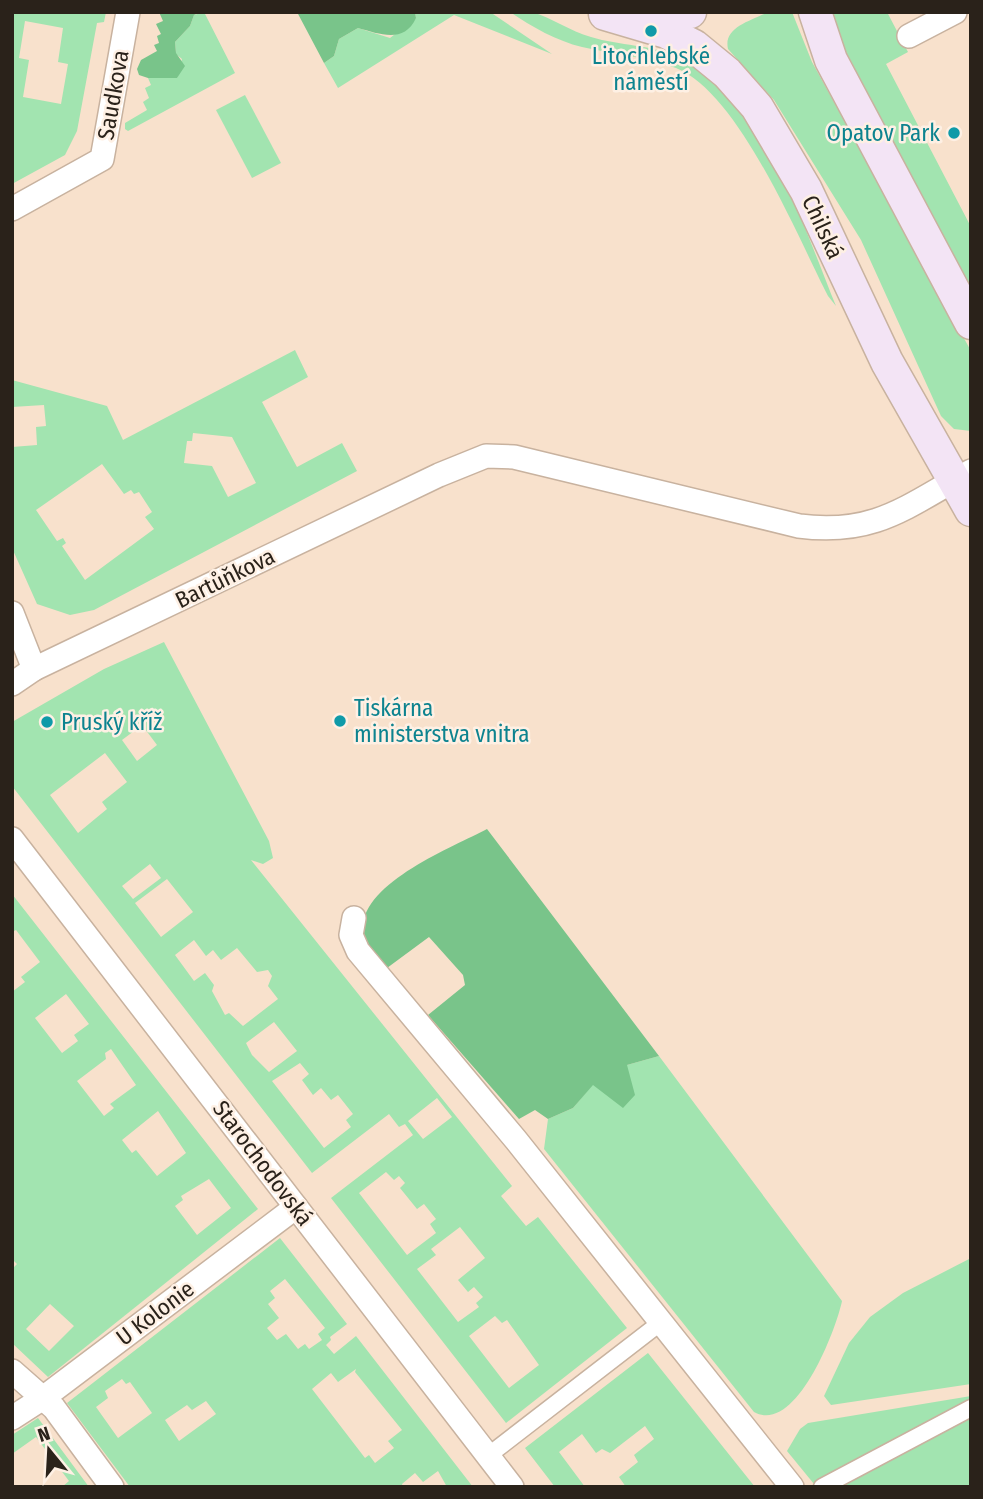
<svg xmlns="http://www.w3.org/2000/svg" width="983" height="1499" font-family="'Fira Sans Condensed',sans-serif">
	<rect width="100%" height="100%" fill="#f8e1cc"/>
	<!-- green -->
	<g fill="#a2e4b0" fill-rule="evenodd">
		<path d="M12 12H106L104 22 97 23 77 131 65 155 12 184ZM25 21 63 28 58 62 68 64 61 104 23 97 29 60 19 58Z"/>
		<polygon points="204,12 235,73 128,131 125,129 125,123 147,110 143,102 149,98 145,88 151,85 148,78 177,78 182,59 176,54 175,42 190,26 194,15"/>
		<polygon points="415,12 490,12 552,54 454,15 338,88 324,63 334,56 339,39 358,28 390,38 416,18"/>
		<path d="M510 12C517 12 526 11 532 12 552 18 570 31 591 37 620 46 651 44 679 58 765 101 802 223 836 306L828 296C797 236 739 93 676 68 646 57 614 54 582 47 557 41 532 27 510 12Z"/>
		<path d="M768 12H792L812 62 971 351V431L954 429 941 416 861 240 774 100 728 49C723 27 751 21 768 12Z"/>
		<polygon points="832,12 887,12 908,52 886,64 971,227 971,290 843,46"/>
		<polygon points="245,95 281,163 252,178 216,110"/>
		<path d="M295 350 308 377 262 402 297 467 342 443 357 471 94 610 70 615 37 604 12 548V447L37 445 36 427 46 426 44 405 12 407V380L107 406 123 440ZM193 433 232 437 256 483 228 497 212 466 184 463 187 441H192ZM102 464 124 494 131 490 134 494 139 492 152 512 145 517 154 529 85 580 62 546 66 543 63 538 57 541 36 510Z"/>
		<path d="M164 642 269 841 273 858 263 864 251 860 512 1186 501 1196 526 1226 538 1217 627 1328 506 1423 331 1198 413 1135 405 1124 399 1127 389 1114 312 1173 12 786V722L104 669ZM142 725 157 745 137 761 122 740ZM105 753 127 782 102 802 107 809 78 833 50 795ZM150 864 161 878 133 899 122 886ZM167 879 193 912 161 937 135 903ZM194 940 206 956 213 950 221 960 237 948 257 972 268 970 272 976 268 986 278 999 243 1026 229 1013 225 1015 212 991 214 985 205 973 194 981 175 955ZM274 1022 297 1051 269 1072 252 1055 246 1043ZM300 1063 309 1074 302 1080 313 1095 321 1088 331 1100 338 1095 353 1114 346 1120 351 1127 324 1148 272 1081ZM437 1098 452 1117 423 1139 408 1121ZM386 1172 394 1180 399 1176 405 1183 400 1188 417 1209 424 1204 436 1219 430 1224 436 1233 407 1255 359 1193ZM460 1227 485 1258 458 1280 468 1292 474 1287 483 1297 476 1303 479 1307 458 1322 417 1269 436 1255 431 1249ZM495 1316 502 1323 507 1320 539 1365 509 1388 469 1336Z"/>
		<path d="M12 894 258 1209 48 1377 12 1343V1269L17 1264 12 1259V992L25 982 21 977 40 962 16 930 12 932ZM66 994 89 1024 74 1035 78 1041 62 1053 35 1018ZM111 1049 136 1085 110 1104 114 1108 104 1116 77 1081 106 1059 105 1053ZM158 1111 186 1153 157 1176 136 1150 132 1153 122 1140ZM209 1179 231 1208 197 1235 175 1206 183 1200 181 1196ZM50 1304 74 1326 49 1351 26 1329Z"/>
		<path d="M659 1056 842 1301C836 1330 796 1435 754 1412L544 1149 548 1119 573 1108 593 1084 627 1065Z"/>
		<path d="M280 1238 347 1324 330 1337 331 1340 326 1345 334 1354 356 1336 473 1487H447L438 1471 423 1482 415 1473 402 1484 403 1487H130L67 1403ZM285 1279 325 1328 318 1334 322 1340 309 1349 305 1344 298 1349 286 1334 277 1340 267 1328 279 1318 268 1304 275 1298 270 1291ZM356 1369 355 1372 402 1430 388 1441 394 1448 375 1463 369 1455 365 1458 312 1389 331 1373 338 1382ZM122 1379 126 1384 130 1382 152 1413 118 1438 96 1407 108 1398 105 1391ZM206 1401 216 1414 179 1441 165 1420 187 1405 192 1410Z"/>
		<polygon points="971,1258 971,1384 831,1405 824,1396 849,1343 870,1317 903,1293"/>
		<polygon points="648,1353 755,1487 626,1487 619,1477 638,1462 634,1455 654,1439 645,1426 610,1453 602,1449 596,1453 582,1434 559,1452 585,1487 555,1487 525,1448"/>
		<polygon points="971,1396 971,1400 814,1484 787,1451 800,1429 808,1423"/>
		<polygon points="971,1417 971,1487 838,1487"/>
		<polygon points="38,1418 89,1487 62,1487 69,1481 36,1437 12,1454 12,1435"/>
	</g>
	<!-- forest -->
	<g fill="#79c48a">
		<polygon points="159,12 200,12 194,15 190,26 175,42 176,53 185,66 177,78 148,78 139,75 137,69 141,60 157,51 154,45 159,43 157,36 161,34 156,24 163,21"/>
		<path d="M297 12H415L416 18C404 44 380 34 358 28L339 39 334 56 324 63Z"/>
		<path d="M487 829 659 1056 627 1065 635 1095 623 1108 593 1085 573 1108 548 1119 535 1110 519 1119 428 1015 465 985 463 975 429 937 387 968C378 959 365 945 363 932 358 884 453 847 487 829Z"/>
	</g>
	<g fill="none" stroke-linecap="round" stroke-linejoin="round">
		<defs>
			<g id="pedestrian">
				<polyline points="489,1455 660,1323"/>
				<polyline points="822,1487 971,1408"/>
			</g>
			<g id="minor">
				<polyline points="909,36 955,12"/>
				<polyline points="12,209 102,159 128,12"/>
				<polyline points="12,613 34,669"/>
				<path d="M12 684 34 669 439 475 486 456 514 457 799 526C876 536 908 505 971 471"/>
				<polyline points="12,839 512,1487"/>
				<polyline points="354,918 351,935 358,951 516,1140 792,1487"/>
				<polyline points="12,1371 54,1408 112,1487"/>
				<polyline points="12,1418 43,1398 296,1207"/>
			</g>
			<g id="secondary">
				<polyline points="815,12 831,60 971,323"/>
				<polyline points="605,14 666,32 694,46 727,73 757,107 806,190 887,362 971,510"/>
				<polyline points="639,17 690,12"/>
			</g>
		</defs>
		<!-- pedestrian casing -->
		<use href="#pedestrian" stroke="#c8b29f" stroke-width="19"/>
		<!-- minor casing -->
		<use href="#minor" stroke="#c8b29f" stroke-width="26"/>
		<!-- secondary casing -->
		<use href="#secondary" stroke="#c8b29f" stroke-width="35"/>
		<!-- pedestrian -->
		<use href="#pedestrian" stroke="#fff" stroke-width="16"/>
		<!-- minor -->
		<use href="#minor" stroke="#fff" stroke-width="23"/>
		<!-- secondary -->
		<use href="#secondary" stroke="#f3e4f5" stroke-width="32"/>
	</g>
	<!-- markers -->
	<g fill="#0f9aa8" stroke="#fef0e4" stroke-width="2.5">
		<circle cx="651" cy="31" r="7"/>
		<circle cx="954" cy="133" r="7"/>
		<circle cx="340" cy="721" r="7"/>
		<circle cx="47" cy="722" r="7"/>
	</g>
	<g text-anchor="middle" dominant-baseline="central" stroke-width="5" stroke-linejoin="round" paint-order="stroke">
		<!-- culture labels -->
		<g font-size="23" fill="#0d838f" stroke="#fef0e4" text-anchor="start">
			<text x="651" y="56" text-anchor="middle">Litochlebské<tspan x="651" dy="26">náměstí</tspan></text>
			<text x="940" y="133" text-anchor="end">Opatov Park</text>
			<text x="354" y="708">Tiskárna<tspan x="354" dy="26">ministerstva vnitra</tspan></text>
			<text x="61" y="722">Pruský kříž</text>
		</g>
		<!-- street labels -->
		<g font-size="23" fill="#2a221a" stroke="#fef0e4">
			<text transform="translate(113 95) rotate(-80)">Saudkova</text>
			<text transform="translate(823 227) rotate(65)">Chilská</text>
			<text transform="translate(225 578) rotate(-26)">Bartůňkova</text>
			<text transform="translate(263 1163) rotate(53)">Starochodovská</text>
			<text transform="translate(155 1313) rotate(-37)">U Kolonie</text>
		</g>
	</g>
	<!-- border -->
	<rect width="983" height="1499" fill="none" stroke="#2a221a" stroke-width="28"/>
	<!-- north arrow -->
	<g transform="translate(49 1450) rotate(342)" stroke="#fef0e4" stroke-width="5" paint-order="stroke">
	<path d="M0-5L12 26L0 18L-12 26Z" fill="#2a221a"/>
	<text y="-10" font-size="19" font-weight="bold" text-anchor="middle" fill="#2a221a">N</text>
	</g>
</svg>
